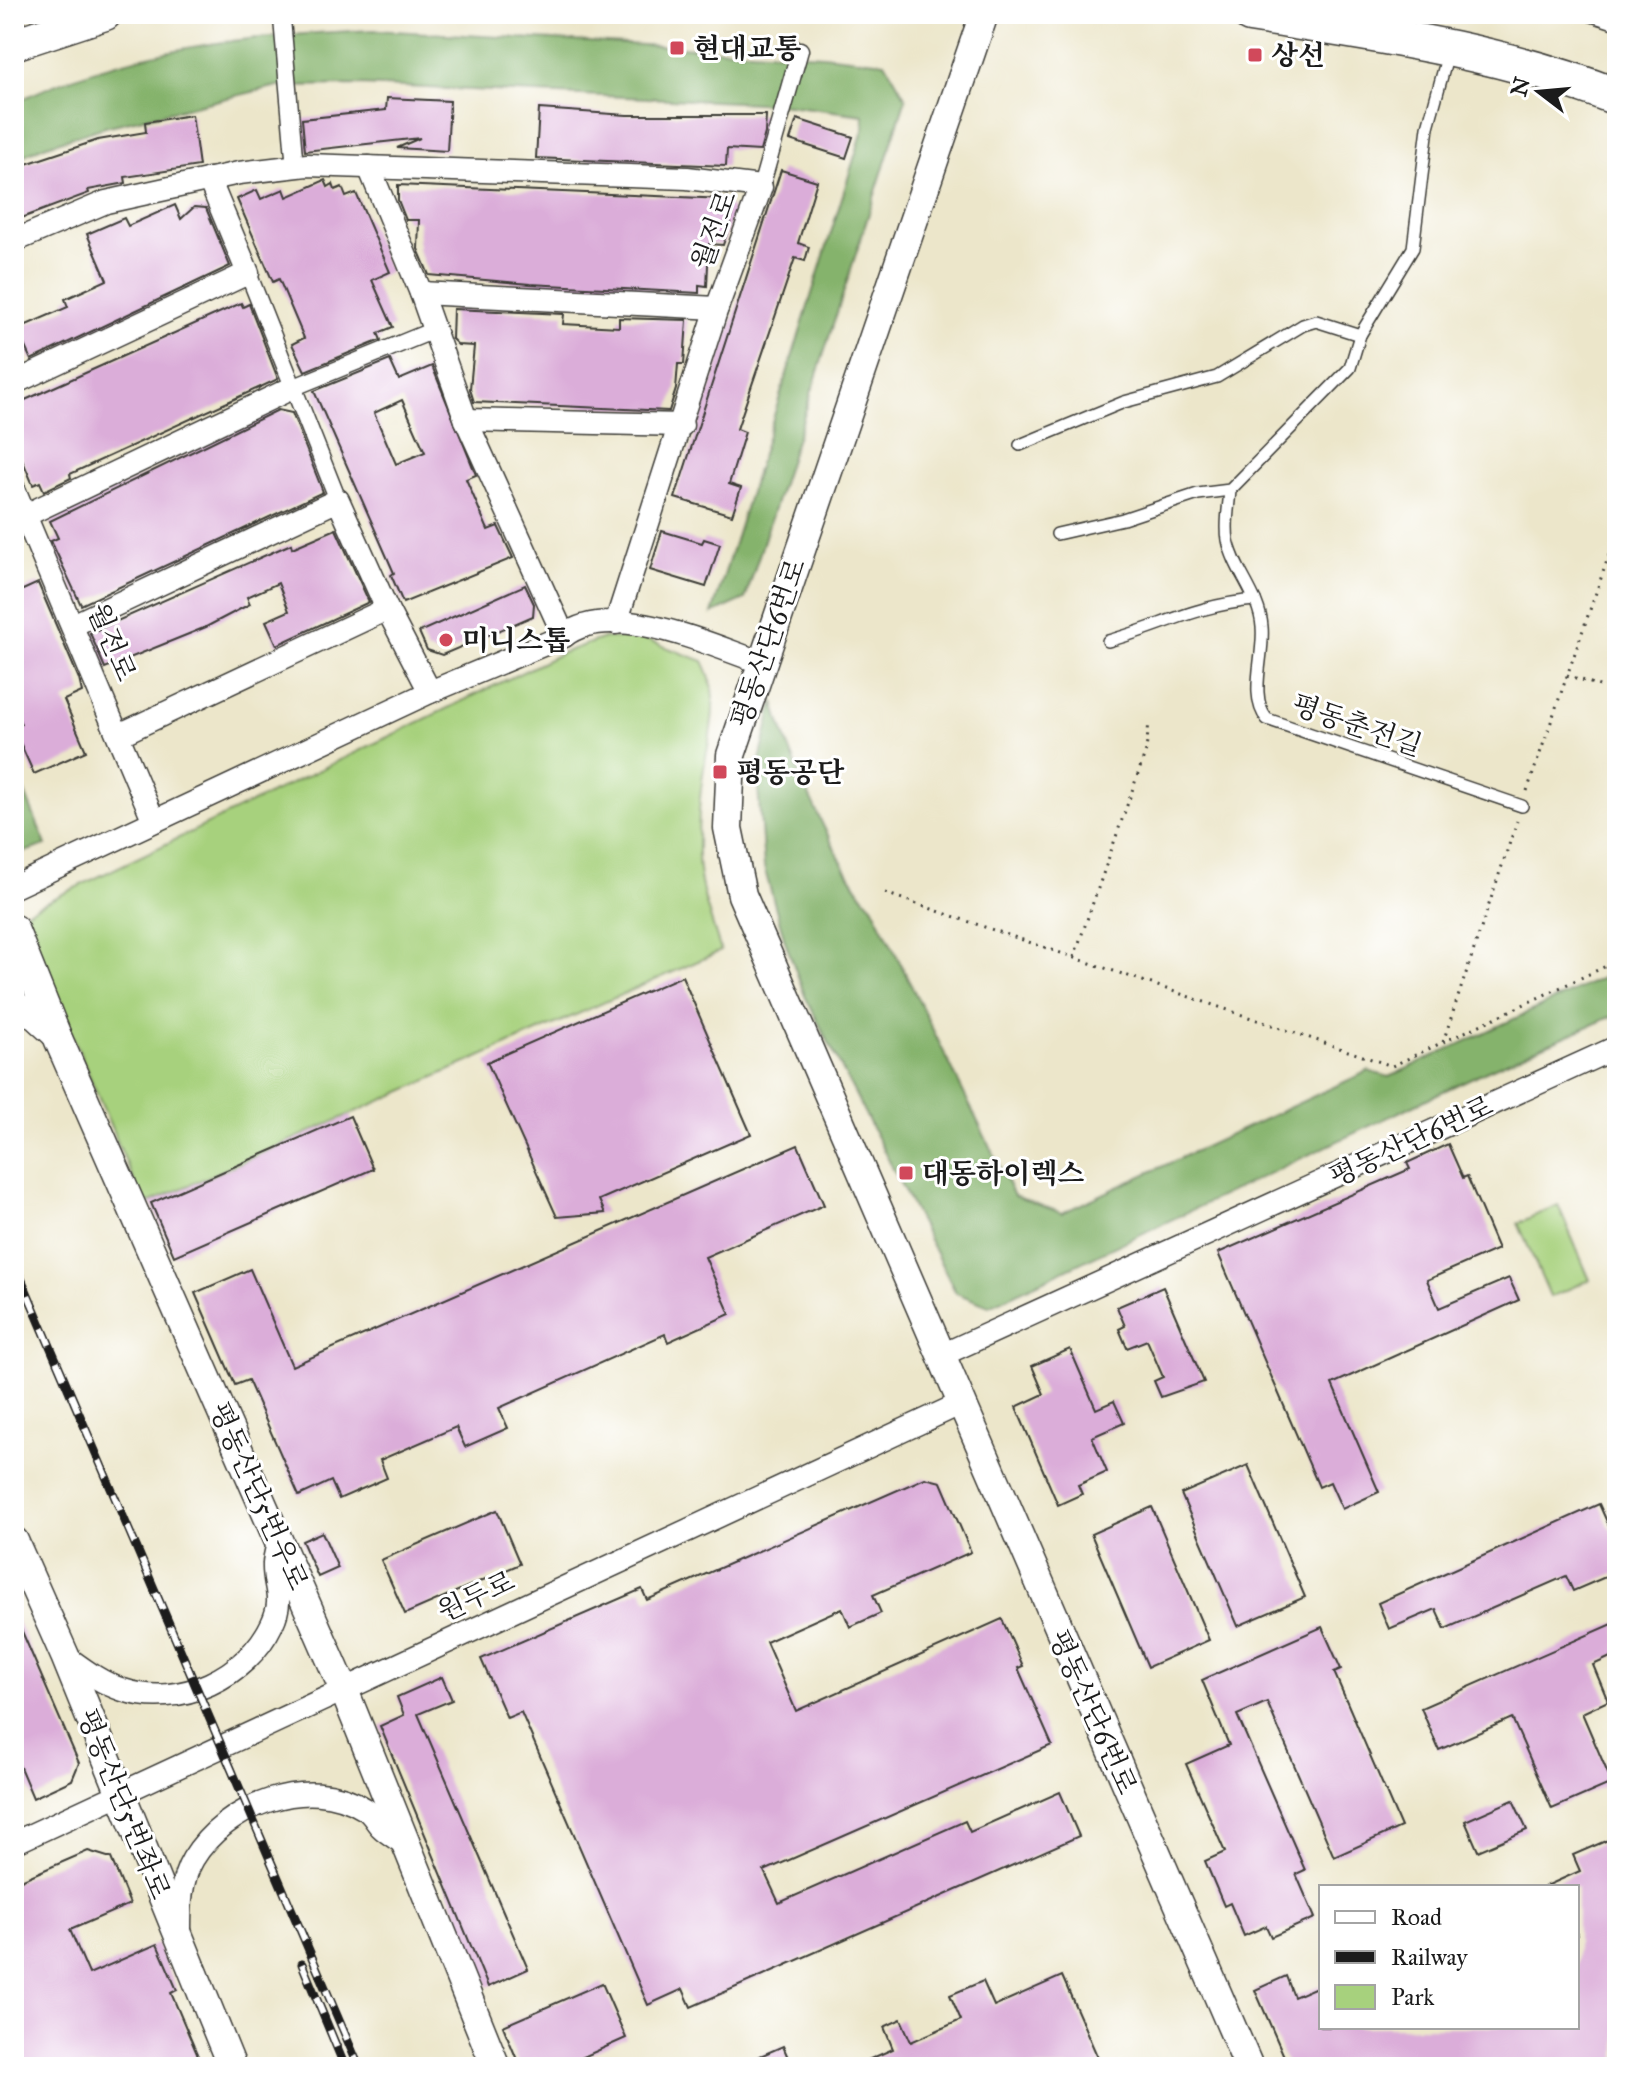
<svg xmlns="http://www.w3.org/2000/svg" width="1631" height="2081" font-family="'IM FELL Great Primer','Noto Serif KR',serif">
	<rect width="100%" height="100%" fill="#fff"/>
	<filter id="ink" filterUnits="userSpaceOnUse"><feTurbulence type="fractalNoise" baseFrequency=".0125" numOctaves="2"/><feDisplacementMap in="SourceGraphic" scale="16" xChannelSelector="R" yChannelSelector="G"/><feConvolveMatrix kernelMatrix="1 2 1 2 8 2 1 2 1" color-interpolation-filters="sRGB"/></filter>
	<filter id="wash" filterUnits="userSpaceOnUse"><feTurbulence type="fractalNoise" baseFrequency=".006" numOctaves="4" result="noise"/><feDisplacementMap in="SourceGraphic" scale="32" xChannelSelector="R" yChannelSelector="G"/><feGaussianBlur stdDeviation="1.8" result="paint"/><feColorMatrix in="noise" values="0 0 0 0 0 0 0 0 0 0 0 0 0 0 0 0 0 1.4 0 .05"/><feComposite in="paint" operator="in"/></filter>
	<g filter="url(#wash)">
		<rect width="100%" height="100%" fill="#ece6ca"/>
		<!-- green -->
		<g fill="#a7d17d" stroke="#62764c" stroke-width="2">
			<path d="M604 638H642L703 661C724 700 707 740 702 781 699 803 698 827 698 849 697 884 711 919 721 951L144 1205 21 914 562 653Z"/>
			<polygon points="1558,1205 1590,1280 1550,1297 1518,1223"/>
		</g>
		<!-- forest -->
		<g fill="#85b36c" stroke="#506844" stroke-width="2">
			<path d="M374 30 823 55 885 62 906 98 745 599 712 614 864 127 863 115 780 104 359 85 278 86 105 127 44 146 14 160V103C125 47 252 35 374 30Z"/>
			<path d="M774 701C782 741 844 882 872 905L1014 1196 1062 1213 1368 1071 1389 1077 1617 971V1014L1488 1070 989 1306 956 1293 805 996 785 941 764 867 757 773Z"/>
			<polygon points="14,766 46,845 19,854 14,852"/>
		</g>
		<g id="blocks">
			<!-- building -->
			<g fill="#dbadd9" fill-rule="evenodd">
				<polygon points="387,98 450,101 447,151 397,148 420,138 305,151 302,119 386,110"/>
				<polygon points="539,109 627,115 766,115 765,133 760,151 727,149 726,166 536,158"/>
				<polygon points="192,115 199,166 125,177 126,183 88,190 89,193 19,219 14,208 14,168 98,140 146,132 145,122"/>
				<polygon points="797,119 853,137 846,158 790,140"/>
				<polygon points="781,170 817,181 798,243 809,247 805,261 795,258 737,429 745,432 729,484 741,488 732,515 675,498"/>
				<polygon points="325,180 328,187 333,184 335,190 342,187 346,197 356,193 390,272 372,280 393,327 378,333 381,340 305,371 292,344 304,338 279,279 273,282 237,199 257,190 261,199 284,189 287,197"/>
				<polygon points="398,185 725,199 725,205 730,206 733,214 723,245 709,244 707,286 699,285 699,293 530,284 429,275 418,249 419,220 406,220 398,200"/>
				<polygon points="175,205 181,219 194,207 206,208 230,266 31,360 17,329 68,307 65,299 107,280 87,234 124,218 128,226"/>
				<polygon points="241,303 243,307 249,304 278,379 70,474 71,478 44,491 40,482 33,485 14,440 14,405"/>
				<polygon points="453,309 564,314 563,324 619,327 619,318 687,320 684,364 678,364 676,389 669,411 474,402 470,389 474,346 458,345 452,339"/>
				<path d="M390 360 399 380 432 366 476 475 466 479 488 530 498 526 513 558 403 603 391 575 394 573 314 391ZM402 400 425 452 396 464 374 413Z"/>
				<polygon points="278,410 292,413 323,492 81,605 51,541 58,538 50,521"/>
				<polygon points="336,529 369,602 277,645 266,621 289,611 278,583 247,597 250,604 206,627 105,668 90,633 291,544 292,548"/>
				<polygon points="662,531 702,543 704,539 720,544 706,587 650,570"/>
				<polygon points="38,583 79,679 82,692 64,700 86,751 34,774 14,729 21,724 14,709 14,594"/>
				<polygon points="525,585 534,604 533,616 442,655 427,650 419,632"/>
				<polygon points="682,976 751,1134 599,1200 605,1213 557,1217 487,1062"/>
				<polygon points="350,1116 373,1169 174,1256 151,1203"/>
				<polygon points="1448,1144 1463,1178 1467,1176 1498,1249 1427,1280 1439,1308 1509,1278 1519,1300 1332,1384 1379,1492 1342,1509 1330,1482 1319,1487 1218,1253 1410,1169 1407,1163"/>
				<polygon points="798,1145 824,1205 705,1257 730,1314 668,1342 665,1334 499,1408 508,1428 465,1447 456,1427 380,1460 387,1478 339,1499 331,1481 299,1496 248,1380 235,1385 195,1293 250,1269 292,1366"/>
				<polygon points="1163,1287 1204,1382 1161,1397 1154,1381 1163,1377 1147,1340 1127,1348 1119,1329 1125,1326 1117,1307"/>
				<polygon points="1070,1349 1096,1409 1114,1401 1124,1423 1092,1437 1107,1472 1078,1485 1082,1494 1058,1505 1016,1407 1044,1394 1032,1366"/>
				<polygon points="1248,1465 1305,1597 1238,1626 1181,1494"/>
				<polygon points="925,1478 941,1482 971,1552 873,1595 881,1613 850,1627 842,1608 766,1642 796,1711 1002,1619 1023,1666 1018,1668 1052,1745 764,1871 779,1903 965,1821 970,1832 1060,1792 1079,1836 691,2007 683,1989 648,2005 521,1712 507,1718 481,1659 642,1589 647,1600"/>
				<polygon points="1599,1504 1617,1544 1617,1572 1573,1591 1566,1576 1445,1629 1436,1609 1389,1629 1378,1603"/>
				<polygon points="1152,1507 1209,1640 1148,1667 1091,1534"/>
				<polygon points="497,1510 520,1564 405,1614 381,1560"/>
				<polygon points="322,1532 338,1568 318,1577 302,1541"/>
				<polygon points="14,1613 79,1763 72,1780 33,1798 14,1753"/>
				<polygon points="1617,1622 1617,1654 1593,1665 1608,1701 1582,1713 1612,1783 1552,1809 1512,1718 1439,1750 1421,1708"/>
				<polygon points="1322,1627 1341,1669 1334,1672 1401,1827 1334,1857 1267,1702 1237,1715 1305,1870 1296,1874 1315,1918 1271,1937 1266,1926 1244,1936 1230,1903 1224,1906 1205,1861 1225,1852 1186,1764 1229,1745 1202,1680"/>
				<polygon points="442,1677 452,1700 418,1714 528,1969 488,1987 380,1726 404,1715 397,1697"/>
				<polygon points="1513,1800 1527,1830 1478,1851 1465,1821"/>
				<polygon points="1617,1836 1617,2067 1292,2067 1287,2063 1255,1990 1286,1976 1294,1997 1321,1985 1321,2027 1577,2027 1577,1887 1544,1887 1580,1871 1573,1855"/>
				<polygon points="88,1851 111,1858 130,1904 70,1930 89,1974 157,1944 177,1990 171,1993 198,2056 172,2067 14,2067 14,1883"/>
				<polygon points="1062,1976 1102,2067 852,2067 893,2049 884,2027 901,2019 911,2042 961,2020 950,1995 983,1981 994,2006"/>
				<polygon points="602,1983 626,2038 561,2067 520,2067 503,2026"/>
				<polygon points="783,2046 792,2067 735,2067"/>
			</g>
		</g>
	</g>
	<g filter="url(#ink)">
		<use href="#blocks" fill-opacity="0" stroke="#3b3a36" stroke-width="2"/>
		<g fill="none" stroke-linecap="round" stroke-linejoin="round">
			<defs>
				<g id="service">
					<polyline points="1586,14 1617,24"/>
					<polyline points="1020,445 1124,402 1217,377 1303,325 1316,321 1360,335"/>
					<path d="M1230 490C1229 506 1225 524 1228 540 1234 571 1260 595 1262 627 1265 654 1248 697 1267 719L1522 806"/>
					<polyline points="1057,534 1123,519 1198,494 1230,490 1350,368 1360,335 1413,248 1428,127 1448,54"/>
					<path d="M1108 641C1163 626 1196 605 1255 600"/>
				</g>
				<g id="pedestrian">
					<polyline points="282,19 295,168"/>
					<polyline points="761,187 800,50"/>
					<polyline points="248,273 338,500"/>
					<polyline points="292,388 434,330"/>
				</g>
				<g id="minor">
					<polyline points="369,167 421,293 466,420 564,636"/>
					<polyline points="14,241 106,202 239,173 307,165 687,178 761,187 717,308 616,623"/>
					<polyline points="421,293 717,308"/>
					<polyline points="14,383 248,273 209,179"/>
					<polyline points="466,420 682,425"/>
					<polyline points="14,489 153,819"/>
					<polyline points="26,515 292,388"/>
					<polyline points="73,625 338,500 387,609 430,692"/>
					<polyline points="119,735 387,609"/>
					<path d="M14 887 430 692 564 636C611 599 710 645 760 662"/>
					<polyline points="14,1000 58,1040"/>
					<polyline points="942,1355 1617,1047"/>
					<path d="M65 1656C83 1669 101 1683 123 1690 180 1709 247 1677 272 1624 285 1597 273 1588 274 1564 274 1557 277 1548 279 1540"/>
					<polyline points="14,1843 962,1403"/>
					<path d="M180 1931C180 1906 180 1881 193 1859 225 1806 308 1772 365 1809 372 1813 376 1822 381 1827 388 1834 398 1839 406 1845"/>
				</g>
				<g id="tertiary">
					<path d="M984 14 731 755 728 828 742 895C912 1285 1077 1677 1249 2067"/>
					<polyline points="14,929 59,1041 344,1690 496,2067"/>
					<polyline points="14,1541 65,1656 232,2067"/>
				</g>
				<polyline id="secondary" points="14,44 105,14"/>
				<path id="primary" d="M1250 14C1375 34 1498 50 1617 97"/>
			</defs>
			<!-- service casing -->
			<use href="#service" stroke="#3b3a36" stroke-width="14"/>
			<!-- pedestrian casing -->
			<use href="#pedestrian" stroke="#3b3a36" stroke-width="19"/>
			<!-- minor casing -->
			<use href="#minor" stroke="#3b3a36" stroke-width="25"/>
			<!-- tertiary casing -->
			<use href="#tertiary" stroke="#3b3a36" stroke-width="31"/>
			<!-- secondary casing -->
			<use href="#secondary" stroke="#3b3a36" stroke-width="35"/>
			<!-- primary casing -->
			<use href="#primary" stroke="#3b3a36" stroke-width="39"/>
			<!-- path -->
			<g stroke="#3b3a36" stroke-width="3" stroke-dasharray="2 6" stroke-linecap="butt">
				<polyline points="1567,675 1617,692"/>
				<polyline points="1527,791 1617,532"/>
				<polyline points="885,893 1392,1066 1617,961"/>
				<polyline points="1074,957 1146,751 1149,722"/>
				<polyline points="1443,1042 1517,821"/>
			</g>
			<!-- service -->
			<use href="#service" stroke="#fff" stroke-width="11"/>
			<!-- pedestrian -->
			<use href="#pedestrian" stroke="#fff" stroke-width="16"/>
			<!-- minor -->
			<use href="#minor" stroke="#fff" stroke-width="22"/>
			<!-- tertiary -->
			<use href="#tertiary" stroke="#fff" stroke-width="28"/>
			<!-- secondary -->
			<use href="#secondary" stroke="#fff" stroke-width="32"/>
			<!-- primary -->
			<use href="#primary" stroke="#fff" stroke-width="36"/>
			<defs>
				<g id="rail">
					<polyline points="14,1262 359,2067"/>
					<polyline points="302,1964 345,2067"/>
				</g>
			</defs>
			<!-- rail casing -->
			<use href="#rail" stroke="#1c1c1c" stroke-width="9"/>
			<!-- rail -->
			<use href="#rail" stroke="#fff" stroke-width="6" stroke-dasharray="18" stroke-linecap="butt"/>
		</g>
	</g>
	<!-- markers -->
	<g fill="#d1495b" stroke="#fff" stroke-width="3">
		<rect x="669" y="40" width="16" height="16" rx="4"/>
		<rect x="1247" y="47" width="16" height="16" rx="4"/>
		<circle cx="446" cy="640" r="8"/>
		<rect x="712" y="764" width="16" height="16" rx="4"/>
		<rect x="898" y="1165" width="16" height="16" rx="4"/>
	</g>
	<g text-anchor="middle" dominant-baseline="central" stroke-width="6" stroke-linejoin="round" paint-order="stroke">
		<!-- poi labels -->
		<g font-size="28" font-weight="bold" fill="#1c1c1c" stroke="#fff" text-anchor="start">
			<text x="693" y="48">현대교통</text>
			<text x="1271" y="55">상선</text>
			<text x="462" y="640">미니스톱</text>
			<text x="736" y="772">평동공단</text>
			<text x="922" y="1173">대동하이렉스</text>
		</g>
		<!-- street labels -->
		<g font-size="28" fill="#1c1c1c" stroke="#fff">
			<text transform="translate(714 230) rotate(-70)">월전로</text>
			<text transform="translate(112 642) rotate(67)">월전로</text>
			<text transform="translate(768 643) rotate(-71)">평동산단6번로</text>
			<text transform="translate(1357 725) rotate(19)">평동춘전길</text>
			<text transform="translate(1411 1141) rotate(-25)">평동산단6번로</text>
			<text transform="translate(259 1496) rotate(66)">평동산단5번우로</text>
			<text transform="translate(476 1596) rotate(-25)">원두로</text>
			<text transform="translate(1093 1712) rotate(66)">평동산단6번로</text>
			<text transform="translate(124 1804) rotate(68)">평동산단5번좌로</text>
		</g>
	</g>
	<!-- margin -->
	<rect width="1631" height="2081" fill="none" stroke="#fff" stroke-width="48"/>
	<!-- legend -->
	<rect x="1319" y="1885" width="260" height="144" fill="#ffffff" stroke="#a4a4a4" stroke-width="2"/>
	<rect x="1335" y="1911" width="40" height="12" fill="#ffffff" stroke="#a4a4a4" stroke-width="2"/>
	<text x="1391" y="1925" font-size="24" fill="#1c1c1c">Road</text>
	<rect x="1335" y="1951" width="40" height="12" fill="#1c1c1c" stroke="#a4a4a4" stroke-width="2"/>
	<text x="1391" y="1965" font-size="24" fill="#1c1c1c">Railway</text>
	<rect x="1335" y="1985" width="40" height="24" fill="#a7d17d" stroke="#a4a4a4" stroke-width="2"/>
	<text x="1391" y="2005" font-size="24" fill="#1c1c1c">Park</text>
	<!-- north arrow -->
	<g transform="translate(1539 92) rotate(286)" stroke="#ffffff" stroke-width="6" paint-order="stroke">
	<path d="M0-6L14 30L0 20L-14 30Z" fill="#1c1c1c"/>
	<text y="-12" font-size="22" font-weight="bold" text-anchor="middle" fill="#1c1c1c">N</text>
	</g>
</svg>
